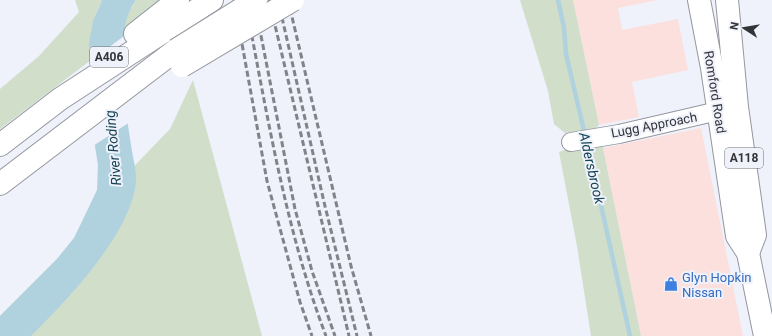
<svg xmlns="http://www.w3.org/2000/svg" width="772" height="336" font-family="Roboto,sans-serif">
	<rect width="100%" height="100%" fill="#eff1fb"/>
	<!-- commercial -->
	<g fill="#fbe0de">
		<polygon points="573,0 658,0 618,8 622,30 678,19 688,70 632,82 639,117 599,125"/>
		<polygon points="701,128 743,336 641,336 603,148"/>
	</g>
	<!-- green -->
	<g fill="#d0deca">
		<path d="M75 0H102C92 19 89 39 91 60L0 129V89L39 56 79 12Z"/>
		<polygon points="136,0 172,0 122,38 125,19"/>
		<polygon points="520,0 573,0 599,125 596,128 565,133 554,124 548,91"/>
		<polygon points="193,80 262,336 0,336 0,316 57,259 74,238 85,217 170,129"/>
		<polygon points="602,142 603,148 641,336 591,336 577,246 559,152 572,147"/>
	</g>
	<!-- water -->
	<path fill="#b0d2df" d="M102 0H136C110 35 126 109 132 151 134 164 138 175 135 189 125 240 67 300 31 336H0V316L57 259 74 238 97 190 98 165 94 140 89 44 93 21Z"/>
	<!-- pier -->
	<polygon fill="#eff1fb" points="124,36 126,102 130,122 93,146 89,62"/>
	<g fill="none" stroke-linecap="round" stroke-linejoin="round">
		<!-- stream -->
		<g stroke="#b0d2df" stroke-width="4.5">
			<polyline points="558,0 564,28 566,54 585,135"/>
			<polyline points="587,142 630,336"/>
		</g>
		<defs>
			<polyline id="minor" points="571,142 619,134 731,108"/>
			<g id="primary">
				<polyline points="699,0 712,68 737,236 748,253 765,336"/>
				<polyline points="727,0 737,107 755,235 748,253"/>
			</g>
			<g id="trunk">
				<polyline points="135,34 178,0"/>
				<polyline points="0,145 60,99 212,0"/>
				<polyline points="0,184 176,50"/>
			</g>
		</defs>
		<!-- minor casing -->
		<use href="#minor" stroke="#95979f" stroke-width="20"/>
		<!-- primary casing -->
		<use href="#primary" stroke="#95979f" stroke-width="24"/>
		<!-- trunk casing -->
		<use href="#trunk" stroke="#95979f" stroke-width="24"/>
		<!-- minor -->
		<use href="#minor" stroke="#fff" stroke-width="18"/>
		<!-- primary -->
		<use href="#primary" stroke="#fff" stroke-width="22"/>
		<!-- trunk -->
		<use href="#trunk" stroke="#fff" stroke-width="22"/>
		<!-- rail -->
		<g stroke="#82838a" stroke-width="3" stroke-dasharray="6 3" stroke-linecap="butt">
			<polyline points="234,0 267,181 300,302 312,336"/>
			<path d="M245 0C267 113 285 228 326 336"/>
			<polyline points="254,0 295,209 312,271 335,336"/>
			<polyline points="269,0 349,336"/>
			<polyline points="278,0 324,202 357,336"/>
			<polyline points="288,0 351,266 371,336"/>
		</g>
		<defs>
			<g id="trunk-bridge">
				<polyline points="176,50 256,0"/>
				<polyline points="182,66 293,0"/>
			</g>
		</defs>
		<!-- trunk-bridge casing -->
		<use href="#trunk-bridge" stroke="#95979f" stroke-width="24" stroke-linecap="butt"/>
		<!-- trunk-bridge -->
		<use href="#trunk-bridge" stroke="#fff" stroke-width="22"/>
	</g>
	<!-- icons -->
	<defs>
		<symbol id="shop-bare" viewBox="-9 -9 18 18"><path d="M-5-2.5h2.3a2.7 3.5 0 0 1 5.4 0H5L5.5 6h-11ZM-1.5-2.5h3a1.5 2.3 0 0 0-3 0Z" fill="#3f7fe0" stroke="#eff1fb" stroke-width="2.5" paint-order="stroke"/></symbol>
	</defs>
	<g fill-rule="evenodd">
		<use href="#shop-bare" x="661" y="274" width="20" height="20"/>
	</g>
	<g text-anchor="middle" dominant-baseline="central" stroke-width="4" stroke-linejoin="round" paint-order="stroke">
		<!-- shield labels -->
		<g fill="#eff1fb" stroke="#6b6d72" stroke-width="1">
			<rect x="90" y="47" width="38" height="20" rx="3"/>
			<rect x="725" y="148" width="38" height="20" rx="3"/>
		</g>
		<g font-size="12" font-weight="bold" fill="#333438">
			<text x="109" y="57">A406</text>
			<text x="744" y="158">A118</text>
		</g>
		<!-- street labels -->
		<g font-size="13" fill="#333438" stroke="#eff1fb">
			<text transform="translate(715 92) rotate(81)">Romford Road</text>
			<text transform="translate(654 125) rotate(-11)">Lugg Approach</text>
		</g>
		<!-- shop labels -->
		<g font-size="13" fill="#366cbe" stroke="#eff1fb" text-anchor="start">
			<text x="682" y="277">Glyn Hopkin<tspan x="682" dy="15">Nissan</tspan></text>
		</g>
		<!-- water labels -->
		<g font-size="14" font-style="italic" fill="#154554" stroke="#eff1fb">
			<text transform="translate(113 148) rotate(-95)">River Roding</text>
			<text transform="translate(592 168) rotate(77)">Aldersbrook</text>
		</g>
	</g>
	<!-- north arrow -->
	<g transform="translate(744 28) rotate(282)" stroke="#eff1fb" stroke-width="3" paint-order="stroke">
	<path d="M0-3L7 15L0 10L-7 15Z" fill="#333438"/>
	<text y="-6" font-size="11" font-weight="bold" text-anchor="middle" fill="#333438">N</text>
	</g>
</svg>
